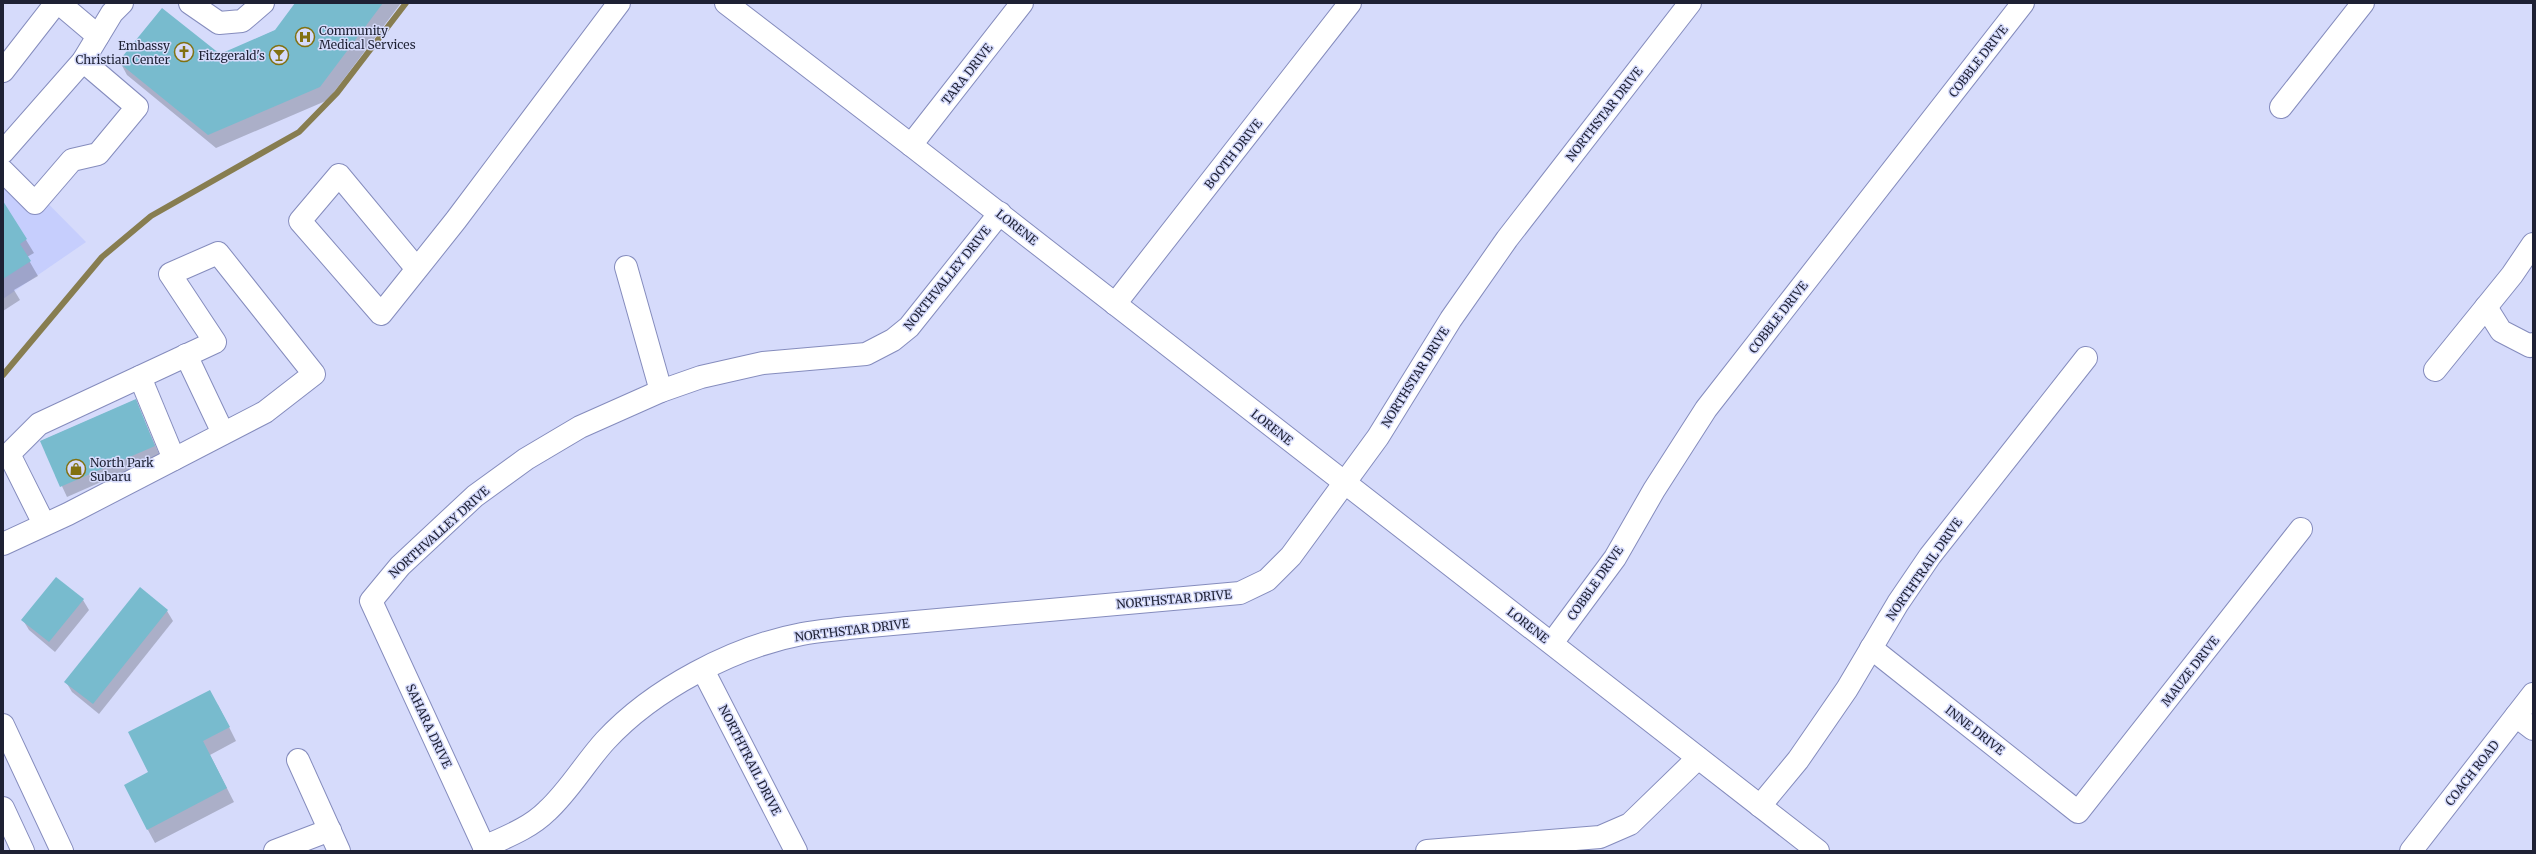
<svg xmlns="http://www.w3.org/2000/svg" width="2536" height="854" font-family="Merriweather,serif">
	<rect width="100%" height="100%" fill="#d6dbfb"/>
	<!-- built -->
	<polygon fill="#c6cefd" points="3,158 86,242 3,299"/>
	<!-- shadow -->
	<g fill="#0003">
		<polygon points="297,3 401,3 328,100 216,148 127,75 120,62 220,55 276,30"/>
		<polygon points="6,207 34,253 27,257 38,276 14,290 20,300 3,311 3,209"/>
		<polygon points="135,400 160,456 67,497 41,441"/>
		<polygon points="140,589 167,611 173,621 99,714 72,692 66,682"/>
		<polygon points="83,600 89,610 55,652 29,630 23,620"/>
		<polygon points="218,705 236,741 210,755 234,802 155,843 148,830 150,772"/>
	</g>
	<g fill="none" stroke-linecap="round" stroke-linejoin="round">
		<!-- stream -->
		<polyline stroke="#877d50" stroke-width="6" points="3,375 102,257 151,216 299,132 337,93 406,3"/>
	</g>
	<!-- building -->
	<g fill="#78bbce">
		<polygon points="295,3 383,3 320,87 208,135 118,62 162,8 220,54 275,30"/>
		<polygon points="3,201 27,239 20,244 31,261 3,279"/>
		<polygon points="136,399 155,446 60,487 40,441"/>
		<polygon points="56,577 84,599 49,642 21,620"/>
		<polygon points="140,587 168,610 93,704 64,682"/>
		<polygon points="210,690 230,727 203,741 227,788 147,830 124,785 148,772 128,732"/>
	</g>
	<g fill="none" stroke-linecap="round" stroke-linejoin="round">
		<defs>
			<g id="minor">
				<polyline points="59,3 98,36"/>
				<polyline points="190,3 219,23 242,21 263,3"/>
				<polyline points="726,3 911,145 1818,851"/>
				<polyline points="3,71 56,3"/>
				<polyline points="2281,107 2363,3"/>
				<polyline points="911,145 1022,3"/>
				<polyline points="3,152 83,61 112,13 122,3"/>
				<polyline points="3,171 35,203 72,160 98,154 137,107 83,61"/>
				<polyline points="626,267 661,391"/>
				<polyline points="417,269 381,314 300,221 339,175 417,269 456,220 619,3"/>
				<polyline points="1115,304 1350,3"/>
				<polyline points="2486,307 2501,331 2530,346 2533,344"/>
				<polyline points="186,355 223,433"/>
				<polyline points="2435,370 2512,275 2533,244"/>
				<polyline points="140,377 174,459"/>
				<polyline points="3,544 68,514 265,412 314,374 218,253 170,274 215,342 39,424 9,454 44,524"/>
				<polyline points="1552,643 1615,558 1654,490 1706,409 2023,3"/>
				<polyline points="1871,648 2078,812 2301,529"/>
				<polyline points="703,670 796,851"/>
				<polyline points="2516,716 2533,729"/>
				<polyline points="298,760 339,851"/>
				<polyline points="1760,806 1798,760 1847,689 1898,603 1930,556 2086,358"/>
				<path d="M484 847C506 837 530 828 547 811 569 791 585 763 605 741 653 689 733 647 802 634 817 631 833 630 848 628L1240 593 1267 580 1291 556 1378 437 1451 319 1507 239 1690 3"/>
				<polyline points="275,851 330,830"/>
				<polyline points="486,851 371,601 400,566 475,496 526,459 580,427 661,391 701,377 763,363 866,354 893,340 909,327 1000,213"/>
				<polyline points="1427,851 1600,837 1630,824 1698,758"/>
				<polyline points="2411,851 2533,694"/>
			</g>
			<g id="major">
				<polyline points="3,725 62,851"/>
				<polyline points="3,808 23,851"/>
			</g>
		</defs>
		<!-- minor casing -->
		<use href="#minor" stroke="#858cbd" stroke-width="24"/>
		<!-- major casing -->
		<use href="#major" stroke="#858cbd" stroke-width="24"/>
		<!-- minor -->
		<use href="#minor" stroke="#fff" stroke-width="22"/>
		<!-- major -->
		<use href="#major" stroke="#fff" stroke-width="22"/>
	</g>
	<!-- icons -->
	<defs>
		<symbol id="hospital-ring" viewBox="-11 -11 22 22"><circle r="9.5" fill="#d6dbfb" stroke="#827111" stroke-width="1.5"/><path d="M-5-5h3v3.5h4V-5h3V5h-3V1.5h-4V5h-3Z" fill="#827111"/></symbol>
		<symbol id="church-ring" viewBox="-11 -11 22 22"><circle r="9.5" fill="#d6dbfb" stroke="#827111" stroke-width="1.5"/><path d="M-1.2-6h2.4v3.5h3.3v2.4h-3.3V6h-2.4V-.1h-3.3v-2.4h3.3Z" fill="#827111"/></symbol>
		<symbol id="bar-ring" viewBox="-11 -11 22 22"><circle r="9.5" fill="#d6dbfb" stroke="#827111" stroke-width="1.5"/><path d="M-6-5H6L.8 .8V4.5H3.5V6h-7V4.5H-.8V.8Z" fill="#827111"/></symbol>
		<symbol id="shop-ring" viewBox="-11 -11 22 22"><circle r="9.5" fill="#d6dbfb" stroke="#827111" stroke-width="1.5"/><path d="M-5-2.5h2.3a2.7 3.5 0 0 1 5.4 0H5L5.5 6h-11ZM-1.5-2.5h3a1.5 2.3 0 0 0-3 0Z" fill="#827111"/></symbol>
	</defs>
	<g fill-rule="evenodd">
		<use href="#hospital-ring" x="294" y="26" width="22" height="22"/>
		<use href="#church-ring" x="173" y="41" width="22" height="22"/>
		<use href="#bar-ring" x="268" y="44" width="22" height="22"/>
		<use href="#shop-ring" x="65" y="458" width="22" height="22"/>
	</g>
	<g text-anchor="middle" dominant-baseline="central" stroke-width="3" stroke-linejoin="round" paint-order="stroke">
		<!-- poi labels -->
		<g font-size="12" fill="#1e2134" stroke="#d6dbfb" text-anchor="start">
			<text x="319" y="30">Community<tspan x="319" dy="14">Medical Services</tspan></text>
			<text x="170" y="45" text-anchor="end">Embassy<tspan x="170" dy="14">Christian Center</tspan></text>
			<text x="265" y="55" text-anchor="end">Fitzgerald's</text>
			<text x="90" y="462">North Park<tspan x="90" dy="14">Subaru</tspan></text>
		</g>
		<!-- street labels -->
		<g font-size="12" fill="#1e2134" stroke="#d6dbfb">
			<text transform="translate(1978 61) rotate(-52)">COBBLE DRIVE</text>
			<text transform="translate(967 74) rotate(-52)">TARA DRIVE</text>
			<text transform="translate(1604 114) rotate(-52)">NORTHSTAR DRIVE</text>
			<text transform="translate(1233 154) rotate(-52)">BOOTH DRIVE</text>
			<text transform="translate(1017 227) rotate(38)">LORENE</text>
			<text transform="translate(947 278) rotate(-51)">NORTHVALLEY DRIVE</text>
			<text transform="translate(1778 317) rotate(-52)">COBBLE DRIVE</text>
			<text transform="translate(1415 377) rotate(-58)">NORTHSTAR DRIVE</text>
			<text transform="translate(1272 427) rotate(38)">LORENE</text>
			<text transform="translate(439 532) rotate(-42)">NORTHVALLEY DRIVE</text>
			<text transform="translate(1924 569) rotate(-55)">NORTHTRAIL DRIVE</text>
			<text transform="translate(1595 583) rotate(-55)">COBBLE DRIVE</text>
			<text transform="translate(1174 599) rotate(-5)">NORTHSTAR DRIVE</text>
			<text transform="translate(1528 625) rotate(38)">LORENE</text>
			<text transform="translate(852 630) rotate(-7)">NORTHSTAR DRIVE</text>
			<text transform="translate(2190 671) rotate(-52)">MAUZE DRIVE</text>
			<text transform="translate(429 726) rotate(65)">SAHARA DRIVE</text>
			<text transform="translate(1975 730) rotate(38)">INNE DRIVE</text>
			<text transform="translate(750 760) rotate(63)">NORTHTRAIL DRIVE</text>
			<text transform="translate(2472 773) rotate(-52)">COACH ROAD</text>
		</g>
	</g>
	<!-- border -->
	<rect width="2536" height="854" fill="none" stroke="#1e2134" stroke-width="8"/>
</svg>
